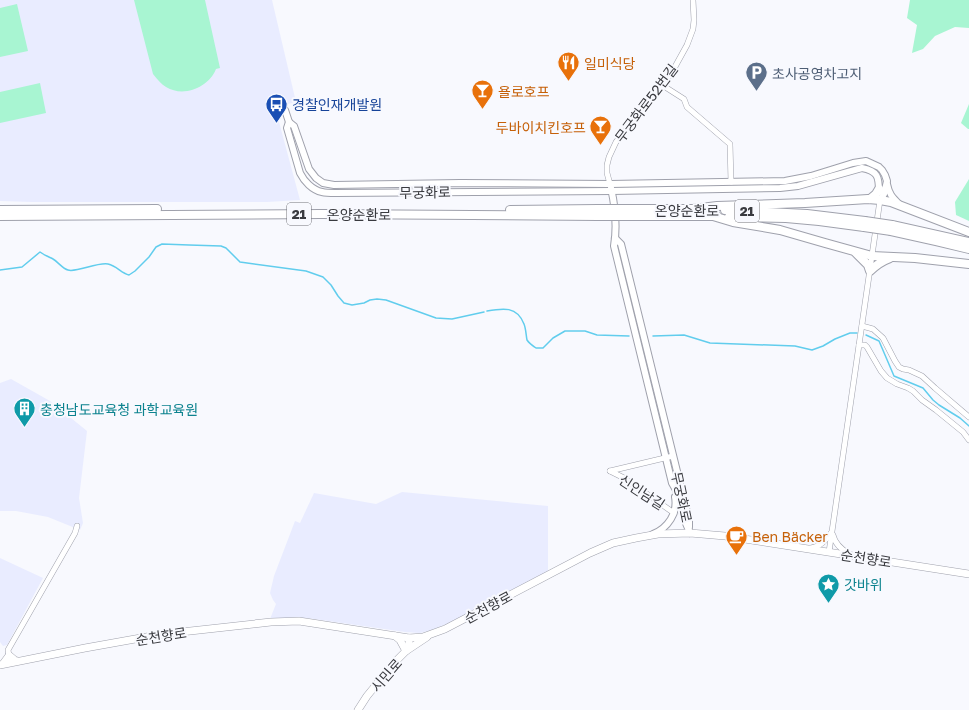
<svg xmlns="http://www.w3.org/2000/svg" width="969" height="710" font-family="'Golos Text','Noto Sans KR',sans-serif">
	<rect width="100%" height="100%" fill="#f8f9fe"/>
	<!-- built -->
	<g fill="#e9ecff">
		<polygon points="0,0 272,0 296,102 275,107 300,200 267,202 32,202 0,201"/>
		<polygon points="11,379 50,401 87,431 79,498 83,523 80,530 48,517 16,511 0,511 0,383"/>
		<polygon points="402,492 548,506 548,571 516,589 456,620 432,630 420,633 405,632 307,618 270,619 276,604 273,600 270,593 274,576 295,521 300,523 314,493 376,504"/>
		<polygon points="0,558 43,578 7,645 3,646 0,642"/>
	</g>
	<!-- green -->
	<g fill="#a8f5d2">
		<path d="M134 0H205L220 68 216 69C209 87 184 98 166 87 161 84 157 79 153 74Z"/>
		<polygon points="910,0 969,0 969,28 955,27 935,36 923,49 912,53 917,25 907,18"/>
		<polygon points="17,4 28,51 0,57 0,8"/>
		<polygon points="40,83 46,113 0,123 0,92"/>
		<polygon points="969,104 969,129 968,129 961,123"/>
		<polygon points="969,179 969,221 956,215 955,202"/>
	</g>
	<g fill="none" stroke-linecap="round" stroke-linejoin="round">
		<!-- stream -->
		<g stroke="#61cded" stroke-width="1.5">
			<path d="M0 270 22 267 40 252C44 255 49 257 53 259 58 262 63 269 68 270 76 273 97 262 108 264 117 266 121 273 129 275L135 271 149 257 156 247 162 244 189 245 221 246 226 248 240 262 306 271 323 277 331 285 338 296 344 303 352 305 364 303 370 300 377 299 386 300 436 318 452 319 484 312"/>
			<path d="M487 311C503 308 517 306 524 324 526 329 526 335 527 340 529 343 533 346 536 348H543L553 338 565 331H585L597 335 629 336"/>
			<polyline points="866,335 879,341 894,376 923,388 933,400 939,405 960,418 969,426"/>
			<polyline points="653,336 684,335 710,343 795,346 812,350 823,346 835,339 850,333 857,333"/>
		</g>
		<defs>
			<g id="minor">
				<polyline points="662,85 684,99 687,107 730,144 731,182"/>
				<polyline points="610,184 607,173 607,165 609,157 616,142 671,74 687,45 693,29 694,20 693,0"/>
				<polyline points="862,326 873,329 883,338 895,361 899,367 903,369 909,370 922,376 935,388 969,417"/>
				<polyline points="859,345 865,345 867,347 881,371 887,378 897,384 908,388 913,391 922,400 936,410 963,432 969,440"/>
				<polyline points="610,471 624,478 674,513"/>
				<polyline points="610,471 673,456"/>
				<path d="M833 535C835 544 841 549 849 554"/>
				<path d="M811 548C821 546 825 541 831 533"/>
				<polyline points="829,552 880,200"/>
				<polyline points="10,663 8,650 75,533 77,526"/>
				<polyline points="1,665 9,654 15,659 20,661"/>
			</g>
			<g id="tertiary">
				<path d="M285 110 289 122 287 128 300 173C304 181 312 190 322 192 326 193 331 193 335 193L612 191 780 188 798 186 862 168C878 171 879 177 879 192"/>
				<polyline points="289,122 294,126 309,169 316,178 323,183 334,185 460,183 610,184 785,181 811,176 853,163 866,161 879,167 882,170 885,175 887,181 884,194 880,200"/>
				<path d="M887 184C889 194 892 197 899 204"/>
				<path d="M611 188C615 206 617 228 614 246L672 483 676 490 685 521 690 533"/>
				<polyline points="615,238 621,244 689,520 689,527"/>
				<path d="M653 534C668 528 678 513 675 497"/>
			</g>
			<g id="secondary">
				<polyline points="395,636 400,640 406,651 427,637"/>
				<polyline points="0,665 85,648 163,634 271,622 299,621 409,638 423,637 445,629 590,553 613,543 636,538 658,534 690,533 725,536 969,574"/>
				<polyline points="358,710 367,696 394,663 406,651 409,645 409,638"/>
			</g>
			<g id="trunk">
				<polyline points="870,199 876,194 879,189"/>
				<polyline points="628,209 697,209"/>
				<polyline points="693,209 717,206 805,203 868,199 880,200 891,202 969,232"/>
				<polyline points="0,210 157,209"/>
				<polyline points="510,210 598,209"/>
				<polyline points="725,210 807,214 865,221"/>
				<polyline points="0,216 321,214 598,216"/>
				<polyline points="628,216 717,216"/>
				<polyline points="713,216 733,222 780,230 825,243 872,256 915,258 969,264"/>
				<polyline points="729,217 786,218 819,221 864,227"/>
				<polyline points="892,225 969,242"/>
				<polyline points="891,231 936,241 969,249"/>
				<path d="M856 253 868 265 870 271C876 265 882 261 890 258"/>
			</g>
		</defs>
		<!-- minor casing -->
		<use href="#minor" stroke="#9fa1ac" stroke-width="6"/>
		<!-- tertiary casing -->
		<use href="#tertiary" stroke="#9fa1ac" stroke-width="8"/>
		<!-- secondary casing -->
		<use href="#secondary" stroke="#9fa1ac" stroke-width="8"/>
		<!-- trunk casing -->
		<use href="#trunk" stroke="#9fa1ac" stroke-width="10"/>
		<!-- minor -->
		<use href="#minor" stroke="#fff" stroke-width="5"/>
		<!-- tertiary -->
		<use href="#tertiary" stroke="#fff" stroke-width="6"/>
		<!-- secondary -->
		<use href="#secondary" stroke="#fff" stroke-width="7"/>
		<!-- trunk -->
		<use href="#trunk" stroke="#fff" stroke-width="8"/>
		<defs>
			<g id="trunk-bridge">
				<polyline points="598,209 628,209"/>
				<polyline points="598,216 628,216"/>
				<polyline points="865,221 892,225"/>
				<polyline points="864,227 891,231"/>
			</g>
		</defs>
		<!-- trunk-bridge casing -->
		<use href="#trunk-bridge" stroke="#9fa1ac" stroke-width="10" stroke-linecap="butt"/>
		<!-- trunk-bridge -->
		<use href="#trunk-bridge" stroke="#fff" stroke-width="8"/>
	</g>
	<!-- icons -->
	<defs>
		<symbol id="restaurant-pin" viewBox="-11 -11 22 30"><path d="M0 17L-7.5 6A9.5 9.5 0 1 1 7.5 6Z" fill="#e8710a" stroke="#f8f9fe"/><path d="M-5-6h1v4h1v-4h1v4h1v-4h1v5L-1.5 .5V6h-2V.5L-5-1ZM5-6V6H3V1.5H1.5Q1.5-4 5-6Z" fill="#fff"/></symbol>
		<symbol id="parking-pin" viewBox="-11 -11 22 30"><path d="M0 17L-7.5 6A9.5 9.5 0 1 1 7.5 6Z" fill="#5c6f8a" stroke="#f8f9fe"/><path d="M-3.5-5.5H1a3.5 3.5 0 0 1 0 7H-1V5.5H-3.5ZM-1-3.4V-.6H.8a1.4 1.4 0 0 0 0-2.8Z" fill="#fff"/></symbol>
		<symbol id="bar-pin" viewBox="-11 -11 22 30"><path d="M0 17L-7.5 6A9.5 9.5 0 1 1 7.5 6Z" fill="#e8710a" stroke="#f8f9fe"/><path d="M-6-5H6L.8 .8V4.5H3.5V6h-7V4.5H-.8V.8Z" fill="#fff"/></symbol>
		<symbol id="bus-pin" viewBox="-11 -11 22 30"><path d="M0 17L-7.5 6A9.5 9.5 0 1 1 7.5 6Z" fill="#1a4fb4" stroke="#f8f9fe"/><path d="M-5-6H5V4H4V6H2V4H-2V6H-4V4H-5ZM-3.5-4V0h7V-4ZM-3.5 1.2v1.5H-2V1.2ZM2 1.2v1.5H3.5V1.2Z" fill="#fff"/></symbol>
		<symbol id="building-pin" viewBox="-11 -11 22 30"><path d="M0 17L-7.5 6A9.5 9.5 0 1 1 7.5 6Z" fill="#0f9aa8" stroke="#f8f9fe"/><path d="M-4-6H4V6H1V3H-1V6H-4ZM-2.5-4.3h1.7v1.8h-1.7ZM.8-4.3h1.7v1.8H.8ZM-2.5-1h1.7V.8h-1.7ZM.8-1h1.7V.8H.8Z" fill="#fff"/></symbol>
		<symbol id="cafe-pin" viewBox="-11 -11 22 30"><path d="M0 17L-7.5 6A9.5 9.5 0 1 1 7.5 6Z" fill="#e8710a" stroke="#f8f9fe"/><path d="M-5.5-4.5H6V0H3Q3 3.5 0 3.5H-2.5Q-5.5 3.5-5.5 0ZM3-3.2v2h1.7v-2ZM-6 4.5H4V6H-6Z" fill="#fff"/></symbol>
		<symbol id="sight-pin" viewBox="-11 -11 22 30"><path d="M0 17L-7.5 6A9.5 9.5 0 1 1 7.5 6Z" fill="#0f9aa8" stroke="#f8f9fe"/><path d="M0-6L1.8-2.2L6-1.7L2.9 1.2L3.7 5.4L0 3.3L-3.7 5.4L-2.9 1.2L-6-1.7L-1.8-2.2Z" fill="#fff"/></symbol>
	</defs>
	<g fill-rule="evenodd">
		<use href="#restaurant-pin" x="556" y="50" width="25" height="34"/>
		<use href="#parking-pin" x="744" y="60" width="25" height="34"/>
		<use href="#bar-pin" x="470" y="78" width="25" height="34"/>
		<use href="#bus-pin" x="264" y="92" width="25" height="34"/>
		<use href="#bar-pin" x="588" y="114" width="25" height="34"/>
		<use href="#building-pin" x="12" y="396" width="25" height="34"/>
		<use href="#cafe-pin" x="724" y="524" width="25" height="34"/>
		<use href="#sight-pin" x="816" y="572" width="25" height="34"/>
	</g>
	<g text-anchor="middle" dominant-baseline="central" stroke-width="4" stroke-linejoin="round" paint-order="stroke">
		<!-- shield labels -->
		<g fill="#f8f9fe" stroke="#727378" stroke-width="1">
			<rect x="735" y="200" width="24" height="22" rx="3"/>
			<rect x="287" y="203" width="24" height="22" rx="3"/>
		</g>
		<g font-size="13" font-weight="bold" fill="#393a3f">
			<text x="747" y="211">21</text>
			<text x="299" y="214">21</text>
		</g>
		<!-- food labels -->
		<g font-size="14" fill="#c56008" stroke="#f8f9fe" text-anchor="start">
			<text x="584" y="63">일미식당</text>
			<text x="498" y="91">욜로호프</text>
			<text x="586" y="127" text-anchor="end">두바이치킨호프</text>
			<text x="752" y="536">Ben Bäcker</text>
		</g>
		<!-- service labels -->
		<g font-size="14" fill="#4e5e75" stroke="#f8f9fe" text-anchor="start">
			<text x="772" y="73">초사공영차고지</text>
		</g>
		<!-- street labels -->
		<g font-size="14" fill="#393a3f" stroke="#f8f9fe">
			<text transform="translate(646 103) rotate(-53)">무궁화로52번길</text>
			<text transform="translate(425 192) rotate(-1)">무궁화로</text>
			<text x="687" y="210">온양순환로</text>
			<text x="359" y="214">온양순환로</text>
			<text transform="translate(642 492) rotate(33)">신인남길</text>
			<text transform="translate(682 497) rotate(78)">무궁화로</text>
			<text transform="translate(866 558) rotate(9)">순천향로</text>
			<text transform="translate(488 607) rotate(-28)">순천향로</text>
			<text transform="translate(161 636) rotate(-9)">순천향로</text>
			<text transform="translate(386 675) rotate(-49)">시민로</text>
		</g>
		<!-- transit labels -->
		<g font-size="14" fill="#164399" stroke="#f8f9fe" text-anchor="start">
			<text x="292" y="104">경찰인재개발원</text>
		</g>
		<!-- culture labels -->
		<g font-size="14" fill="#0d838f" stroke="#f8f9fe" text-anchor="start">
			<text x="40" y="409">충청남도교육청 과학교육원</text>
			<text x="844" y="584">갓바위</text>
		</g>
	</g>
</svg>
